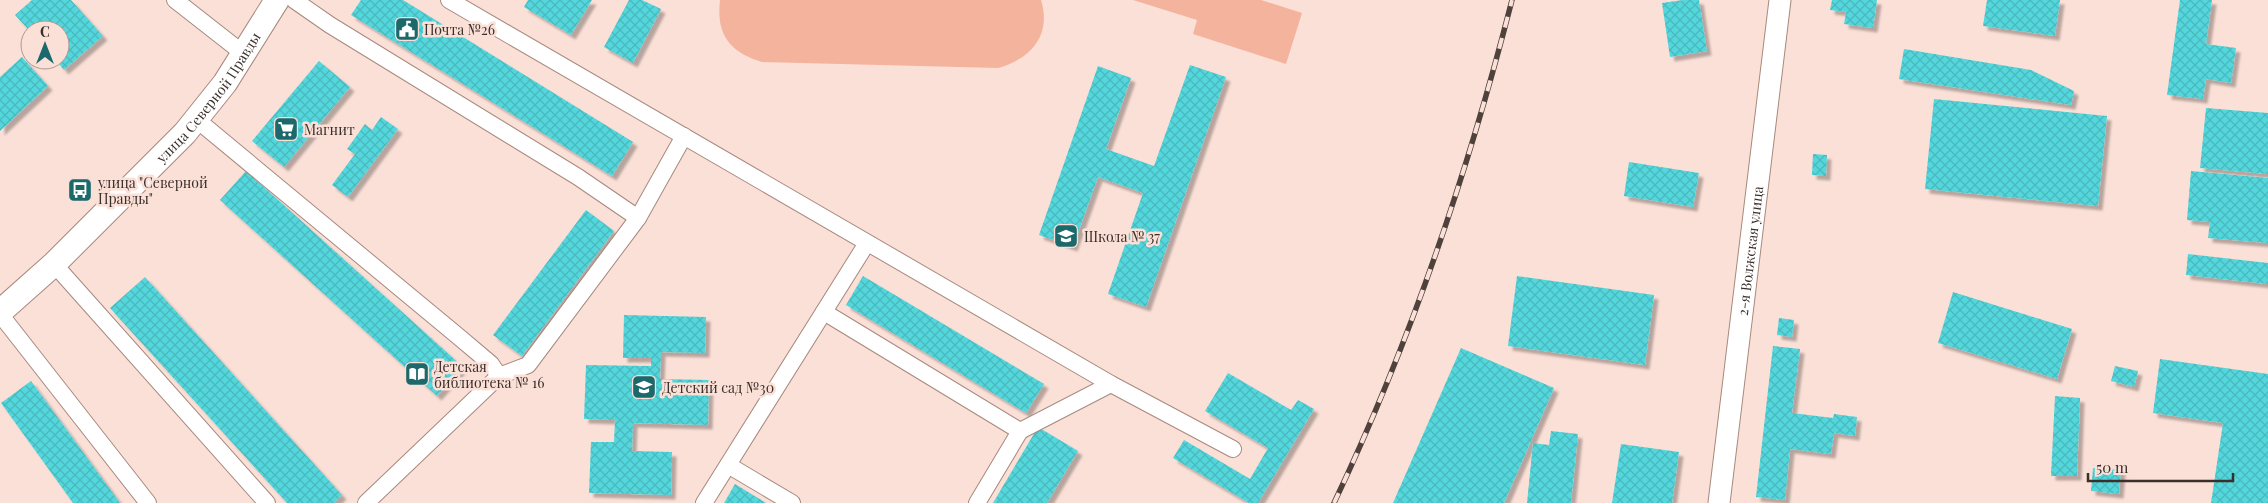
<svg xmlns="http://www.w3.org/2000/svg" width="2268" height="503" font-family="'Playfair Display',serif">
	<defs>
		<pattern id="building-cross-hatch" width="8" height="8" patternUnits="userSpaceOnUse" patternTransform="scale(1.25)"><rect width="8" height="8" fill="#53d7dc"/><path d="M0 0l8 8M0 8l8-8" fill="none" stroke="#49b9bd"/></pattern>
		<filter id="shadow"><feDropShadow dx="4.5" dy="4.5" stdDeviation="1" flood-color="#0004"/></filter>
	</defs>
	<rect width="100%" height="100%" fill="#fbe0d7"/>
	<!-- grass -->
	<g fill="#f4b39d">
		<path d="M720 0H1041C1052 36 1030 59 998 68L762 62C729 52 716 34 720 0Z"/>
		<polygon points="1133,0 1261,0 1302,13 1286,64 1193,34 1197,20"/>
	</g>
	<!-- building -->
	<g fill="url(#building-cross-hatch)" filter="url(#shadow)">
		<polygon points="32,0 71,0 103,36 64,70 56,60 60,60 60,30 29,30 15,15"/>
		<polygon points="361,0 403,0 633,142 612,176 351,15"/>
		<polygon points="528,0 592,0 571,35 524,7"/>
		<polygon points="629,0 642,0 661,9 633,63 604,47"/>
		<polygon points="1683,0 1699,0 1707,51 1670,57 1662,3"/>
		<polygon points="1832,0 1877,0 1873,28 1844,24 1846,12 1830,10"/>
		<polygon points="1987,0 2060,0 2055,36 1983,26"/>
		<polygon points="2180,0 2212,0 2206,44 2236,48 2231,83 2206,79 2203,99 2167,95"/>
		<polygon points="1904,49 2031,70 2074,91 2071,105 1899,79"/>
		<polygon points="22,57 48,86 0,131 0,77"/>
		<polygon points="319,61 350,87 284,167 252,141"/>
		<polygon points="1190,65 1226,77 1146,307 1108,294 1143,193 1098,177 1073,247 1039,235 1098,66 1131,78 1106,149 1154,166"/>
		<polygon points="1934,99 2107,116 2098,206 1925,189"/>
		<polygon points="2206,108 2268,113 2268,174 2200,168"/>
		<polygon points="381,117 398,129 348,197 332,185 355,154 347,149 365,124 372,130"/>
		<polygon points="1813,154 1827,155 1826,176 1812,175"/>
		<polygon points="1629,162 1699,173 1693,207 1624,196"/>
		<polygon points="246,171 463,367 437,396 220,200"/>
		<polygon points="2191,171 2268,178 2268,243 2208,238 2210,222 2187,220"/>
		<polygon points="586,210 614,231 522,356 493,335"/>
		<polygon points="2188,254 2268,263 2268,284 2186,275"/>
		<polygon points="863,276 1044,384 1026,413 846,305"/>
		<polygon points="1517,276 1654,295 1645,365 1508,346"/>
		<polygon points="145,277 342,495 334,503 287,503 110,308"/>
		<polygon points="1953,292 2072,329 2057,379 1938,343"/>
		<polygon points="624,315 706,317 705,353 661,352 660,379 709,380 708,425 633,423 632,451 672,452 671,495 589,493 591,442 614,442 615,420 584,419 586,365 651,366 651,358 623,358"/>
		<polygon points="1779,318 1794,320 1792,337 1777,335"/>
		<polygon points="1773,346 1800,349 1792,413 1833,418 1834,414 1857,417 1855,436 1834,433 1831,454 1790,449 1785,500 1756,497"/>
		<polygon points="1461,348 1554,388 1504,503 1393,503"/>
		<polygon points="2160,359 2268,374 2268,503 2211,503 2223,423 2153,413"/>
		<polygon points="2115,366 2138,371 2134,387 2111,381"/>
		<polygon points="1228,373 1291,410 1298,400 1314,409 1258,503 1249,503 1173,458 1184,440 1250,479 1268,448 1205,411"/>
		<polygon points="31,381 120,503 73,503 1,403"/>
		<polygon points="2055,396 2080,398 2077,476 2051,476"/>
		<polygon points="1038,427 1078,451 1047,503 993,503"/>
		<polygon points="1551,431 1578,434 1571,503 1527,503 1533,443 1549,445"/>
		<polygon points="1621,444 1679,452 1672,503 1612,503"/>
		<polygon points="2093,468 2121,470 2119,494 2091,491"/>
		<polygon points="735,484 766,503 724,503"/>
	</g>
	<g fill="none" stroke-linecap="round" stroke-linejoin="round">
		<defs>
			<g id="minor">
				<polyline points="175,0 244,54"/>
				<polyline points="294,0 330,25 578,177 638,218"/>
				<polyline points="449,0 1111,384 1233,449"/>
				<polyline points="196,119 459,337 491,364 499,376"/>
				<polyline points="54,264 267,503"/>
				<polyline points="824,312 1020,431 977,503"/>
				<polyline points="0,314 148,503"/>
				<polyline points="1020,431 1111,384"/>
				<polyline points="728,465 792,503"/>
				<polyline points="366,503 499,376 528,365 638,218 684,136"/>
				<polyline points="704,503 867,243"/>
			</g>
			<g id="tertiary">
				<path id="s1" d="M1719 503 1780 0"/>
			</g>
			<g id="secondary">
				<path id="s2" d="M0 312 54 264 185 133 225 83 277 0"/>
			</g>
		</defs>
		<!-- minor casing -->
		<use href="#minor" stroke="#a7897e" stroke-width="18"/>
		<!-- tertiary casing -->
		<use href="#tertiary" stroke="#a7897e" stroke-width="23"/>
		<!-- secondary casing -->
		<use href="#secondary" stroke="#a7897e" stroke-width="26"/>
		<!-- minor -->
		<use href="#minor" stroke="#fff" stroke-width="16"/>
		<!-- tertiary -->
		<use href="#tertiary" stroke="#fff" stroke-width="21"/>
		<!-- secondary -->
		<use href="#secondary" stroke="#fff" stroke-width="24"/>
		<defs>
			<path id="rail" d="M1334 503C1410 343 1468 172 1512 0"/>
		</defs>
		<!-- rail casing -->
		<use href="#rail" stroke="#4f423d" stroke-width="5.5"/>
		<!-- rail -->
		<use href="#rail" stroke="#fbe0d7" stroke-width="4" stroke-dasharray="11" stroke-linecap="butt"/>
	</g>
	<!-- icons -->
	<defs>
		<symbol id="civic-square" viewBox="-11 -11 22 22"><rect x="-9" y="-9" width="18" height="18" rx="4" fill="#1c696c" stroke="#fbe0d7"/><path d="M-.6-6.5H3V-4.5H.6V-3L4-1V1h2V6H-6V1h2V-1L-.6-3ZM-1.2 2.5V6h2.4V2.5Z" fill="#fff"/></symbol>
		<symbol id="supermarket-square" viewBox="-11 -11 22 22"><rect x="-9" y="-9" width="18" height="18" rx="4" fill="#1c696c" stroke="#fbe0d7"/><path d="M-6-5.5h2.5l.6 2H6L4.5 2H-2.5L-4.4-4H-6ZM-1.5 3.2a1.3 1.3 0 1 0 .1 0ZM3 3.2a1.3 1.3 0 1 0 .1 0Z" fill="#fff"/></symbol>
		<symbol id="bus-square" viewBox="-11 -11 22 22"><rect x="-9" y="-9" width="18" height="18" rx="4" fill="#1c696c" stroke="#fbe0d7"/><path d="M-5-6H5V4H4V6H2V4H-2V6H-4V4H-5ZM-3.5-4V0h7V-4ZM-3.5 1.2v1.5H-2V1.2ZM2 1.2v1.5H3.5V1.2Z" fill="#fff"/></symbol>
		<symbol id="school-square" viewBox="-11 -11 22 22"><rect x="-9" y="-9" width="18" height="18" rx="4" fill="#1c696c" stroke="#fbe0d7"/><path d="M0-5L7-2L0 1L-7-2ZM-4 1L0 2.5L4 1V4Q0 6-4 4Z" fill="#fff"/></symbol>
		<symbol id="library-square" viewBox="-11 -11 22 22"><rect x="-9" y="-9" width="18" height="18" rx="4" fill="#1c696c" stroke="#fbe0d7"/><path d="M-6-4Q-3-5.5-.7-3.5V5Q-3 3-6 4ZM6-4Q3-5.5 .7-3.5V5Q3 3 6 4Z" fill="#fff"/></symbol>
	</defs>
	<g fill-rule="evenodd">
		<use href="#civic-square" x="393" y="15" width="28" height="28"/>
		<use href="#supermarket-square" x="272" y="115" width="28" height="28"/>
		<use href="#bus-square" x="66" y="176" width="28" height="28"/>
		<use href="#school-square" x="1052" y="222" width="28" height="28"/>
		<use href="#library-square" x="403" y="360" width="28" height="28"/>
		<use href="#school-square" x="630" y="373" width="28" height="28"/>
	</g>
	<g text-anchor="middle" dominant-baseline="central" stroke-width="5" stroke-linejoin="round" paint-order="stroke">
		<!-- poi labels -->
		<g font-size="14" fill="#3b2f2b" stroke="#fbe0d7" text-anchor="start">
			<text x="424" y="29">Почта №26</text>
			<text x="304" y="129">Магнит</text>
			<text x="98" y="182">улица "Северной<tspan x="98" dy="16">Правды"</tspan></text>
			<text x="1084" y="236">Школа № 37</text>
			<text x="434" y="366">Детская<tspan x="434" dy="16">библиотека № 16</tspan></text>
			<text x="662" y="387">Детский сад №30</text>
		</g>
		<!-- street labels -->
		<g font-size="14" fill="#3b2f2b" stroke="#fbe0d7">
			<text stroke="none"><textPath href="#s2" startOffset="300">улица Северной Правды</textPath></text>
			<text stroke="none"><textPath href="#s1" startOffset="254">2-я Волжская улица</textPath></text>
		</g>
	</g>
	<!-- north arrow -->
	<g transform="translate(45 45)"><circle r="24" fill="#fbe0d7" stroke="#ae9992"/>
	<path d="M0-4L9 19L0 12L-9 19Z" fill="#1c696c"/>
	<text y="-8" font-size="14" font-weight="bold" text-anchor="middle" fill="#3b2f2b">С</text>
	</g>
	<!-- scale -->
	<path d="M2088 473v8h145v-8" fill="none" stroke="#3b2f2b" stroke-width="2.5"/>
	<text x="2096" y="473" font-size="15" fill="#3b2f2b" stroke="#fbe0d7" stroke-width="4" paint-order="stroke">50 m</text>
</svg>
